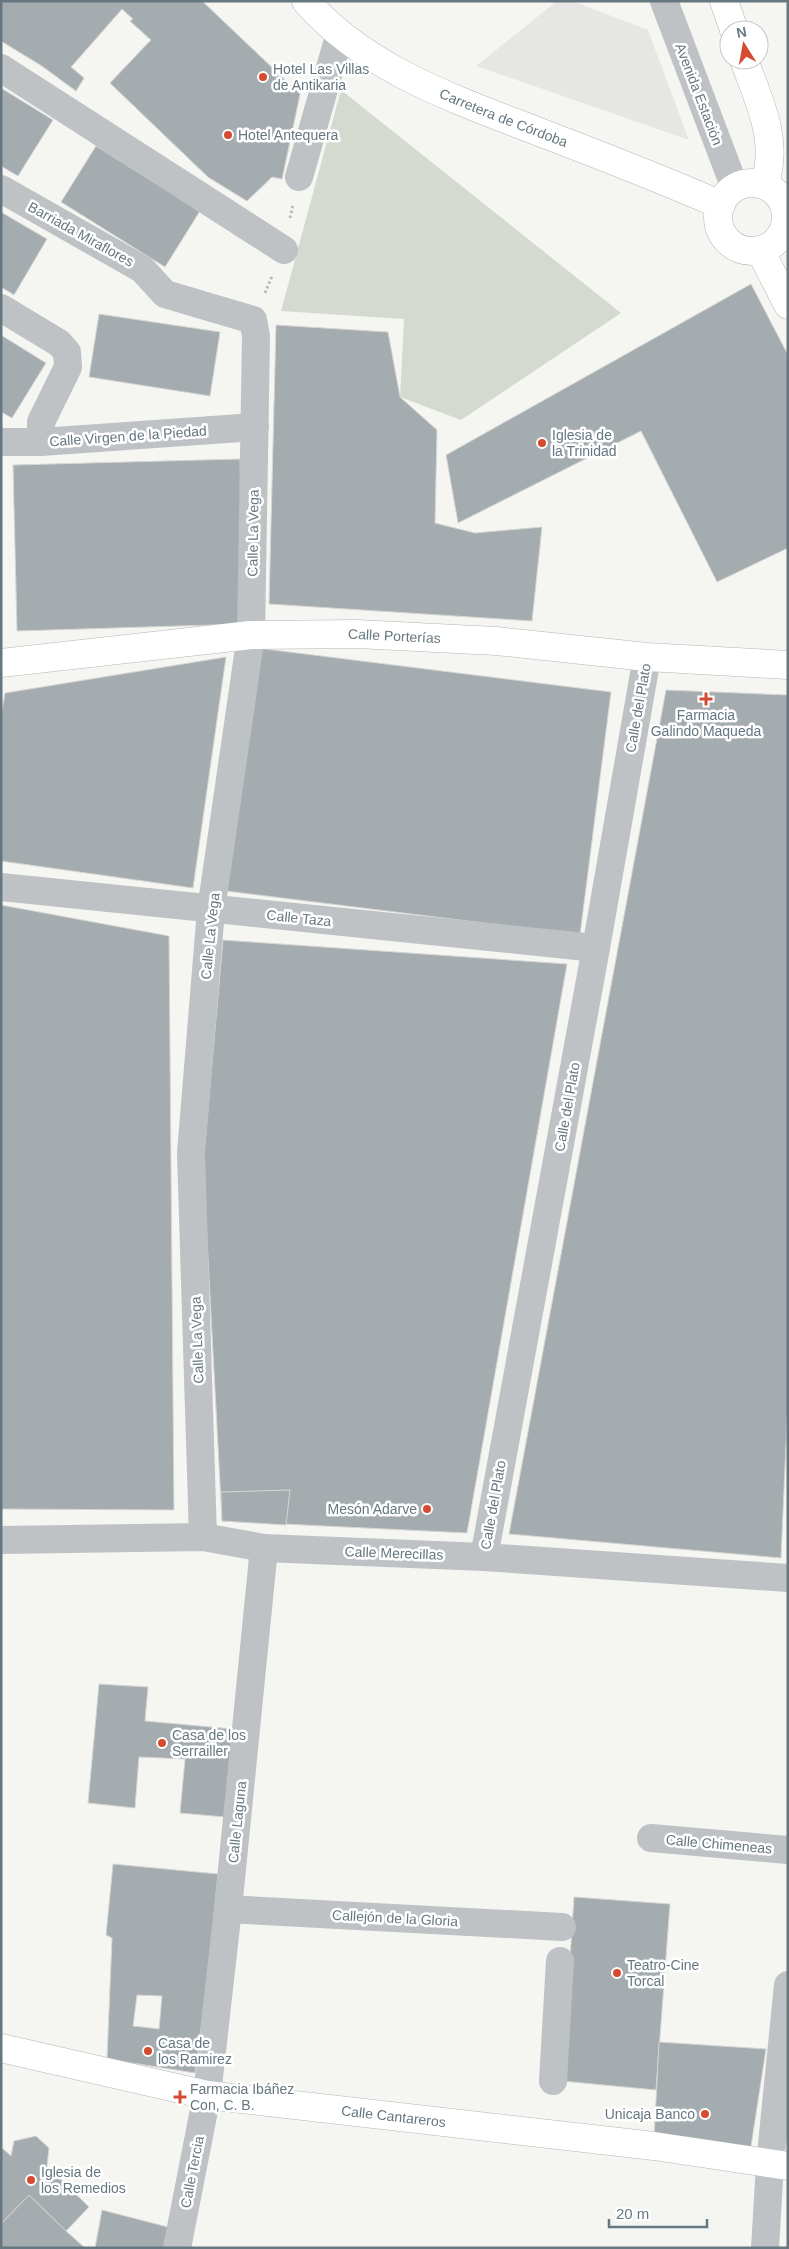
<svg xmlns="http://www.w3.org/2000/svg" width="789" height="2249" font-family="Helvetica,sans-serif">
	<rect width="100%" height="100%" fill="#f5f5f2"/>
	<!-- built -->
	<polygon fill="#e6e6e5" points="557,1 572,1 648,30 689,140 476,66"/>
	<!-- green -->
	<polygon fill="#d5dad1" points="341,90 621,313 461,420 400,397 404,319 281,311"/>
	<!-- building -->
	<g fill="#a4acb0" stroke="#d6d6d4" fill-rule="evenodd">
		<path d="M1 1H202L300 94 282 179 272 177 247 201 208 177 110 83 151 40 130 21 133 19 122 9 71 67 84 78 76 91 42 66 1 41ZM214 77 231 92 217 107 201 90ZM253 110 264 121 265 130 256 140 238 125Z"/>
		<polygon points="1,1 202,1 300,94 282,179 272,177 247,201 208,177 110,83 151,40 130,21 133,19 122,9 71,67 84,78 76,91 42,66 1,41"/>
		<polygon points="1,88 53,120 18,176 1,166"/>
		<polygon points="96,146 200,211 165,267 61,202"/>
		<polygon points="1,212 47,239 14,295 1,287"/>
		<polygon points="751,284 788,355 788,548 717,582 641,431 458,523 446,455"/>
		<polygon points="99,314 220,332 210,396 89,377"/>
		<polygon points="276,325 388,332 400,397 437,430 435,523 475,533 542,527 532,621 269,604"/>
		<polygon points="1,335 46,363 12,418 1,412"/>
		<polygon points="240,459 244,624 17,631 13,465"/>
		<polygon points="257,648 611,692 580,935 226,891"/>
		<polygon points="226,657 193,888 1,861 1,717 5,693"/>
		<polygon points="666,690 788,695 788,1399 781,1558 509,1534"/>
		<polygon points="1,905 169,936 174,1510 1,1509"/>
		<polygon points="223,940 567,964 467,1533 222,1521 203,1165"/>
		<polygon points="290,1490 286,1525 222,1521 221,1492"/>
		<polygon points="99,1684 148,1687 145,1721 233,1729 225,1817 180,1813 185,1759 139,1757 135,1808 88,1803"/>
		<path d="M113 1864 218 1874 210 1962 195 2073 107 2059 112 1938 106 1935ZM137 1995 162 1996 159 2029 133 2026Z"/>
		<polygon points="574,1897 670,1904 656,2090 562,2081"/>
		<polygon points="659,2042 766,2049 750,2153 654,2139"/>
		<polygon points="36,2136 49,2148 47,2166 89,2207 66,2231 29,2195 1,2224 1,2147 11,2156 14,2141"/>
		<polygon points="29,2195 66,2231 85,2248 1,2248 1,2224"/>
		<polygon points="102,2210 168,2227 165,2248 95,2248"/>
	</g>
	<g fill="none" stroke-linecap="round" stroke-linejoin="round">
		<defs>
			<g id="secondary">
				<path id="s1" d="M306 1C364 68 454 99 534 130 597 154 659 178 721 205"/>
				<polyline points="724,1 734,30"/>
				<path d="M744 60C759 101 780 142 764 185"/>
				<circle cx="752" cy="217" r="34"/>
				<polyline points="760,250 788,305"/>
				<path id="s2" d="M1 663 251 635 357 634 496 641 647 657 788 665"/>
				<path id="s3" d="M1 2048 207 2095 654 2146 788 2166"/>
			</g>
		</defs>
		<!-- secondary casing -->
		<use href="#secondary" stroke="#b1b6b9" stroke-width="29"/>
		<!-- path -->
		<g stroke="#b8bbbd" stroke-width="3" stroke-dasharray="2.5 2.5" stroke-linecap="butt">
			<polyline points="290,218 293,205"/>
			<polyline points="265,293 272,276"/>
		</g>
		<!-- street -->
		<g stroke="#bec2c5" stroke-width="28">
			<polyline points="664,1 735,188"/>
			<polyline points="1,68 284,250"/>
			<polyline points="299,177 340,33"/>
			<polyline points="1,189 142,269 165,294 253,320 256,336 251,635 211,910 191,1153 203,1537"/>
			<polyline points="1,308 59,343 67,352 68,367 41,422 41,442"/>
			<polyline points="1,442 41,442 255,427"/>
			<polyline points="1,887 596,948"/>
			<polyline points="1,1540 203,1537 264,1548 484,1557 788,1578"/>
			<polyline points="484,1557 596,948 647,657"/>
			<polyline points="651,1838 788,1850"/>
			<polyline points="228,1909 562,1927"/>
			<polyline points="553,2081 560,1961"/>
			<polyline points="177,2248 207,2095 228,1909 264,1548"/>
			<polyline points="765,2248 770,2164 788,1985"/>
		</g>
		<!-- secondary -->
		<use href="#secondary" stroke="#fff" stroke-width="28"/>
	</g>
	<!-- markers -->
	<g fill="#d54b32" stroke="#fff" stroke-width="2">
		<circle cx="263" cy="77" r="5"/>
		<circle cx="228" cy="135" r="5"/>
		<circle cx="542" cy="443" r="5"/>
		<path d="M703.5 691.5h5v5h5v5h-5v5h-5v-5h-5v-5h5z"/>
		<circle cx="427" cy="1509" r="5"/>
		<circle cx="162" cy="1743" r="5"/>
		<circle cx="617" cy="1973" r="5"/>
		<circle cx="148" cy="2051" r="5"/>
		<path d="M177.5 2089.5h5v5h5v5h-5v5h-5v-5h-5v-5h5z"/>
		<circle cx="705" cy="2114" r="5"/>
		<circle cx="31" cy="2180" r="5"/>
	</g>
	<g text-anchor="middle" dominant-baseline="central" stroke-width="5" stroke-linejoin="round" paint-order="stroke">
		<!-- poi labels -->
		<g font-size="14" fill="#667780" stroke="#fff" text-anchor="start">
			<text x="273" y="69">Hotel Las Villas<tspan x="273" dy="16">de Antikaria</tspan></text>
			<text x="238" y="135">Hotel Antequera</text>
			<text x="552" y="435">Iglesia de<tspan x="552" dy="16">la Trinidad</tspan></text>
			<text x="706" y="715" text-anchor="middle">Farmacia<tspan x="706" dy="16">Galindo Maqueda</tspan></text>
			<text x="417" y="1509" text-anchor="end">Mesón Adarve</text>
			<text x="172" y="1735">Casa de los<tspan x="172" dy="16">Serrailler</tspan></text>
			<text x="627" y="1965">Teatro-Cine<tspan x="627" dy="16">Torcal</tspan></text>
			<text x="158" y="2043">Casa de<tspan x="158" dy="16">los Ramirez</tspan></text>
			<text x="190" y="2089">Farmacia Ibáñez<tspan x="190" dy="16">Con, C. B.</tspan></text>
			<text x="695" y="2114" text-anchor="end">Unicaja Banco</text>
			<text x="41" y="2172">Iglesia de<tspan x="41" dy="16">los Remedios</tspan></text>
		</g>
		<!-- street labels -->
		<g font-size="14" fill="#667780" stroke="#fff">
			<text transform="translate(699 94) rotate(69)">Avenida Estación</text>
			<text stroke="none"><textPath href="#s1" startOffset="232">Carretera de Córdoba</textPath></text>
			<text transform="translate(81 234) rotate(29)">Barriada Miraflores</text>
			<text transform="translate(128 436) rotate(-4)">Calle Virgen de la Piedad</text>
			<text transform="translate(253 533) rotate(-89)">Calle La Vega</text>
			<text stroke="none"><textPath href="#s2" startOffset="395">Calle Porterías</textPath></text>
			<text transform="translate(638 708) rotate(-80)">Calle del Plato</text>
			<text transform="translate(299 918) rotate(6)">Calle Taza</text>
			<text transform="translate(210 936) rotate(-84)">Calle La Vega</text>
			<text transform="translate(567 1107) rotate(-80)">Calle del Plato</text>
			<text transform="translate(197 1340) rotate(-92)">Calle La Vega</text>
			<text transform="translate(493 1505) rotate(-80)">Calle del Plato</text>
			<text transform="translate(394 1553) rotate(2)">Calle Merecillas</text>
			<text transform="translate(237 1822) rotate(-84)">Calle Laguna</text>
			<text transform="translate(719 1844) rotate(5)">Calle Chimeneas</text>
			<text transform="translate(395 1918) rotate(3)">Callejón de la Gloria</text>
			<text stroke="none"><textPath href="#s3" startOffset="399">Calle Cantareros</textPath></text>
			<text transform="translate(192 2172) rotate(-79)">Calle Tercia</text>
		</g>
	</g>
	<!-- border -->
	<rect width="789" height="2249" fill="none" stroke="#667780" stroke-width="5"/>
	<!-- north arrow -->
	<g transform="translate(744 45) rotate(349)"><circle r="24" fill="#ffffff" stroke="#c2c9cc"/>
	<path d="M0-4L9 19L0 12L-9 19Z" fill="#d54b32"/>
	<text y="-8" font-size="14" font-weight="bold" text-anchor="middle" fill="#667780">N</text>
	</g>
	<!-- scale -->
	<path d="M609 2219v8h98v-8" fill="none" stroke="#667780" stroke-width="2.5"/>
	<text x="616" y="2219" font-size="15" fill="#667780" stroke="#ffffff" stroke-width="4" paint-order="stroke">20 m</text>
</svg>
